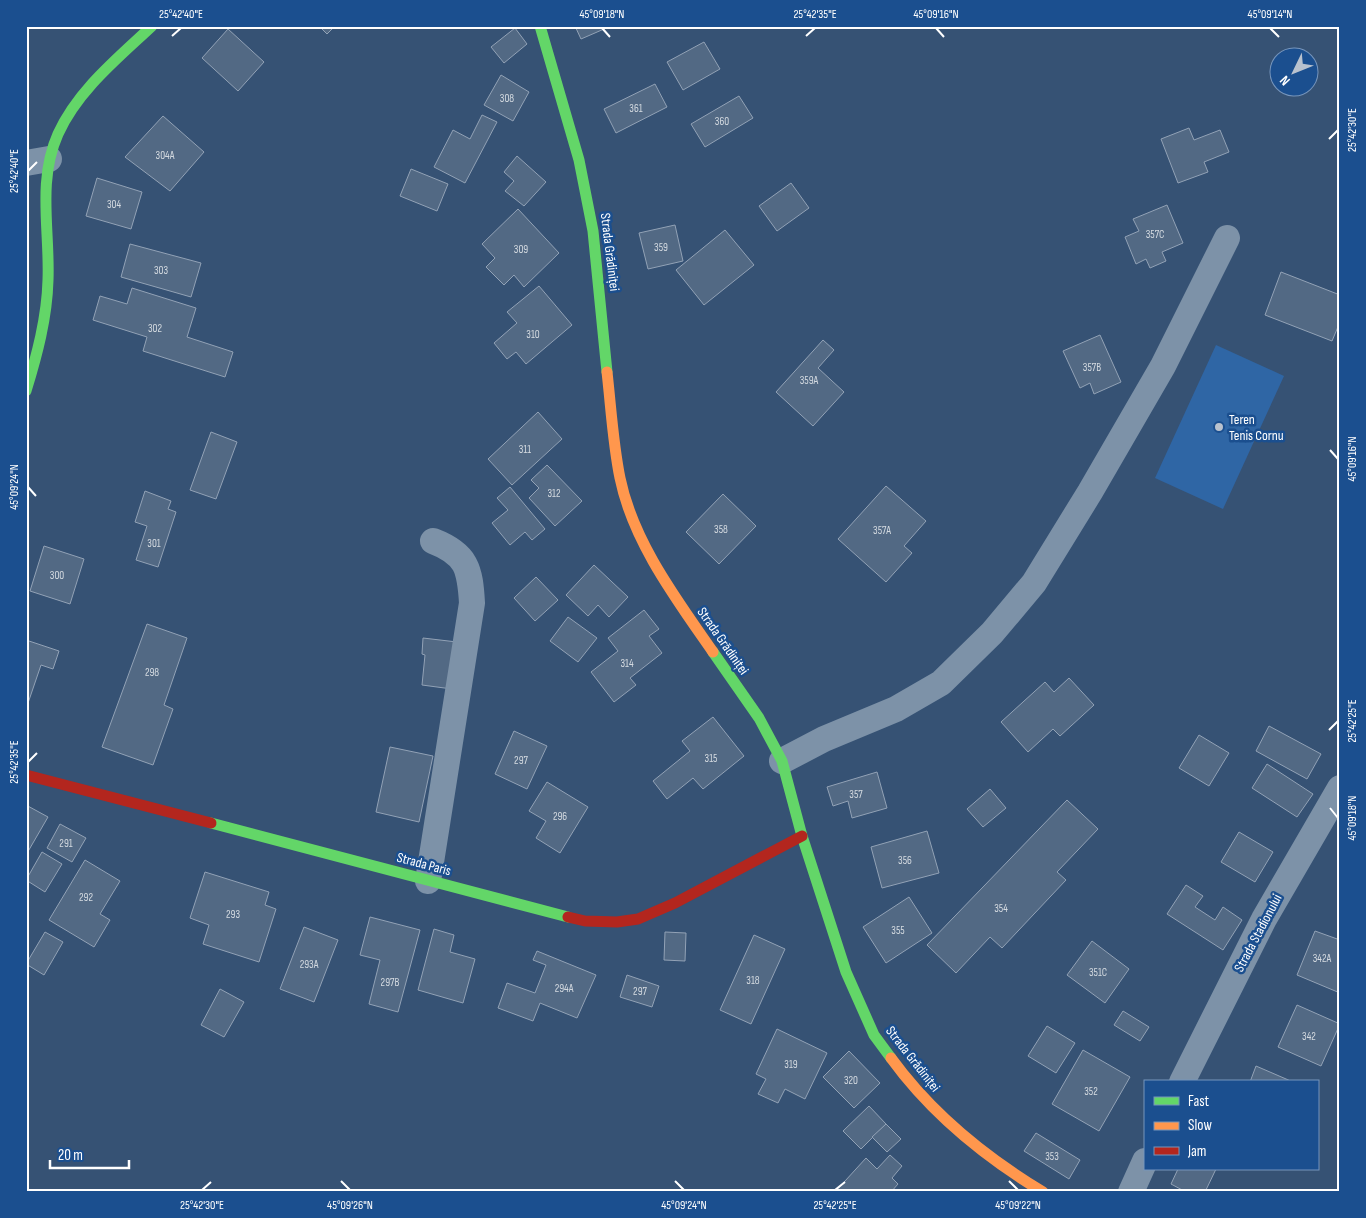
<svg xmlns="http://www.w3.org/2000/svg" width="1366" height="1218" font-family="'Sofia Sans Condensed',sans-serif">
	<rect width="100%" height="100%" fill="#365274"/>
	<!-- green -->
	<polygon fill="#2f66a5" points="1216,345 1284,376 1223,509 1155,478"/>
	<!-- building -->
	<g fill="#526984" stroke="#92a2b6">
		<polygon points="319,26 335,26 327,34"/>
		<polygon points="575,26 611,26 581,39"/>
		<polygon points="515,28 527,44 504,63 491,47"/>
		<polygon points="228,29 264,62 238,91 202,58"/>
		<polygon points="704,42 720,69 683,90 667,62"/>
		<polygon points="501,75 529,92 513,121 484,105"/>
		<polygon points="655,84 667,107 616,133 604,109"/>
		<polygon points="739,96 753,118 705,147 691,124"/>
		<polygon points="482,115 497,122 465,183 434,167 453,130 470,139"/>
		<polygon points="163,116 204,152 170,191 125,157"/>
		<polygon points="1189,128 1194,140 1220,130 1229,152 1204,162 1208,172 1178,183 1161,139"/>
		<polygon points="517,156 546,182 524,206 505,191 514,181 504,172"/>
		<polygon points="411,169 448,184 437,211 400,196"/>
		<polygon points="97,178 142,192 131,229 86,216"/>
		<polygon points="791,183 809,208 777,231 759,206"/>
		<polygon points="1167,205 1183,243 1162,252 1166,261 1150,268 1146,259 1136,264 1125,237 1139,231 1133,219"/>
		<polygon points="518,209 559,253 524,287 514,275 504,285 486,267 495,258 482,244"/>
		<polygon points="675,225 683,261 648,269 639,233"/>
		<polygon points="725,230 754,265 704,305 676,270"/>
		<polygon points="130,244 201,263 191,297 121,277"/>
		<polygon points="1281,272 1340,295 1340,322 1332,341 1265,315"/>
		<polygon points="539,286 572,325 526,364 516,352 507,359 494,343 517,323 507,312"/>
		<polygon points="132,288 196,308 187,337 233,352 225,377 143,351 147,337 93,320 100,296 127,304"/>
		<polygon points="1100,335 1121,382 1094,394 1090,383 1080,388 1063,351"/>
		<polygon points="823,340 834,350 818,368 844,392 813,426 776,392"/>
		<polygon points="538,412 562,439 512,485 488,459"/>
		<polygon points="211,432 237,442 216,499 190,490"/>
		<polygon points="547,465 582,501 555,526 529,498 539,488 531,480"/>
		<polygon points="886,486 926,521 904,546 912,553 886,582 838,539"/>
		<polygon points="510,487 545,529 532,540 525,532 510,545 492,523 508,510 497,498"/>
		<polygon points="145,491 171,501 168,509 176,512 158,567 136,560 147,526 135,522"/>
		<polygon points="723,494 756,526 719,564 686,532"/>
		<polygon points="44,546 84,559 70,604 30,591"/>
		<polygon points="594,565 628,597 609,617 598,605 588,616 566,595"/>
		<polygon points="536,577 558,600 535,621 514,598"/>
		<polygon points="644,610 659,629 649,636 662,653 630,678 636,685 614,702 591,672 618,651 608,638"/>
		<polygon points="568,617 597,638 578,662 550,641"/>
		<polygon points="147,624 187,638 164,705 173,709 153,765 102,747"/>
		<polygon points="423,638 457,642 452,689 422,685 425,655 422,654"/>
		<polygon points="26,640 59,651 53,669 41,665 26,709"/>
		<polygon points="1069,678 1094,705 1060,736 1053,729 1028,752 1001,722 1045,682 1054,692"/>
		<polygon points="713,717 744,756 703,789 693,778 667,799 653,781 690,751 682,741"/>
		<polygon points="1269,726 1321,754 1307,779 1256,751"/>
		<polygon points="514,731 547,746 527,789 495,774"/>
		<polygon points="1199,735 1229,753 1209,786 1179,768"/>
		<polygon points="390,747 433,756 419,822 376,812"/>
		<polygon points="1267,764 1313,794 1297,817 1252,788"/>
		<polygon points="877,772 887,808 852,818 848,801 833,806 827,787"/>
		<polygon points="547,782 588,807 560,853 536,838 546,821 529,811"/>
		<polygon points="990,789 1006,808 983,827 967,809"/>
		<polygon points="1067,800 1098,829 1057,872 1066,880 1002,948 990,937 956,973 927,945"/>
		<polygon points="26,805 48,817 26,855"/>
		<polygon points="60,824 86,838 72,862 47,848"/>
		<polygon points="927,831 939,873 882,888 871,847"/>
		<polygon points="1239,832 1273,852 1255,882 1221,862"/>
		<polygon points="42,852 62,864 45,892 26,880"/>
		<polygon points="85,860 120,881 100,914 110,920 94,947 49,920"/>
		<polygon points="205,872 269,892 265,905 276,909 259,962 203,944 209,925 190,918"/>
		<polygon points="1186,885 1203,896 1195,907 1215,920 1223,907 1242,920 1223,950 1167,914"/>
		<polygon points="909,897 932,933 886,963 863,927"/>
		<polygon points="370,917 420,930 398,1012 369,1004 380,960 360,955"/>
		<polygon points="304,927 338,940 314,1002 280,989"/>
		<polygon points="434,929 454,935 450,952 475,959 463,1003 418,990"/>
		<polygon points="1315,931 1340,940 1340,993 1297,975"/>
		<polygon points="45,932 63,942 44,975 26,964"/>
		<polygon points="665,932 686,933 685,961 664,960"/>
		<polygon points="754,935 785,949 751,1024 720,1010"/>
		<polygon points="1092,941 1129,969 1105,1003 1067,975"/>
		<polygon points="537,951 596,975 577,1018 540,1003 533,1021 498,1008 507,983 535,993 546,965 533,960"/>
		<polygon points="627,975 659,986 652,1007 620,997"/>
		<polygon points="220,989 244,1002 224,1037 201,1025"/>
		<polygon points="1297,1005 1340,1024 1321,1066 1278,1047"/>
		<polygon points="1123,1011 1149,1027 1140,1041 1114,1025"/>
		<polygon points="1047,1026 1075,1043 1056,1073 1028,1056"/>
		<polygon points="777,1029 827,1053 805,1099 785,1089 778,1103 758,1094 766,1079 756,1074"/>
		<polygon points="1083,1050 1130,1077 1099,1131 1052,1104"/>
		<polygon points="849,1051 880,1083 854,1108 823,1077"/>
		<polygon points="1256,1066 1293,1082 1250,1082"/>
		<polygon points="869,1106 886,1124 861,1149 843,1131"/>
		<polygon points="886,1124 901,1139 887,1152 872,1137"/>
		<polygon points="1036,1133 1080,1160 1069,1179 1024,1151"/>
		<polygon points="890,1155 902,1166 892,1178 898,1184 891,1192 835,1192 866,1158 877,1169"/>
		<polygon points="1178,1169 1216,1169 1205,1192 1186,1192 1171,1184"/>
	</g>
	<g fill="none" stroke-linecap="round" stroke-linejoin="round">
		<!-- street -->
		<g stroke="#7d92a8" stroke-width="26">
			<polyline points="26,163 49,159"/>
			<polyline points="782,761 824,739 896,709 941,683 992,633 1034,583 1090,492 1163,366 1227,238"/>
			<path d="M428 881 472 603C470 569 467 554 433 541"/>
			<polyline points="1182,1082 1264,919 1340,788"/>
			<polyline points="1131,1192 1145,1161"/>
		</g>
		<!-- fast -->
		<g stroke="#63d668" stroke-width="11">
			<polyline points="540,26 579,160 593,231 607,372"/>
			<path d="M26 391C37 355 47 318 48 280 50 231 37 181 58 134 78 90 118 58 152 26"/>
			<polyline points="713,652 759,718 782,761 802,836 846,972 874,1035 891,1058"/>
			<polyline points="211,823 568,917"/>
		</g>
		<!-- slow -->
		<g stroke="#ff974d" stroke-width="11">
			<path d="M607 372C611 407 613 444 620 478 633 542 677 600 713 652"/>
			<path d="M891 1058C931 1113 985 1157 1043 1192"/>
		</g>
		<!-- jam -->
		<g stroke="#b3261e" stroke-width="11">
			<polyline points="26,775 211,823"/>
			<polyline points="568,917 585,921 617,922 638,919 675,903 802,836"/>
		</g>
	</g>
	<!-- ticks -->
	<path fill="none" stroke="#fff" stroke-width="2" d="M602 28 610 37M936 28 944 37M1270 28 1279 37M172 36 181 28M806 36 815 28M1329 139 1338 130M28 171 37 162M1330 450 1338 459M28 487 36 496M1329 730 1338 721M28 762 37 753M1330 808 1338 818M341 1181 350 1190M675 1181 684 1190M1009 1181 1018 1190M202 1190 211 1182M835 1190 845 1182"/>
	<!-- markers -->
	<circle fill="#b9c2ce" stroke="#1b4f8f" stroke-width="2" cx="1219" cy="427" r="5"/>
	<g text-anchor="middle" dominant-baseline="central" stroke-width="5" stroke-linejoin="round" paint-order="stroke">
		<!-- number labels -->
		<g font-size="11" fill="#d4dae0">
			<text x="507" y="98">308</text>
			<text x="636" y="108">361</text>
			<text x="722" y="121">360</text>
			<text x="165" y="155">304A</text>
			<text x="114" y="204">304</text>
			<text x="1155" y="234">357C</text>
			<text x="661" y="247">359</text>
			<text x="521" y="249">309</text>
			<text x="161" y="270">303</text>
			<text x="155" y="328">302</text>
			<text x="533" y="334">310</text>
			<text x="1092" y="367">357B</text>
			<text x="809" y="380">359A</text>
			<text x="525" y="449">311</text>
			<text x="554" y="493">312</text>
			<text x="721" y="529">358</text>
			<text x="882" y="530">357A</text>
			<text x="154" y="543">301</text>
			<text x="57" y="575">300</text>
			<text x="627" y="663">314</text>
			<text x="152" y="672">298</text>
			<text x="711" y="758">315</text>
			<text x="521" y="760">297</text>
			<text x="856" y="794">357</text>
			<text x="560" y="816">296</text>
			<text x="66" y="843">291</text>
			<text x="905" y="860">356</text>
			<text x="86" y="897">292</text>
			<text x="1001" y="908">354</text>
			<text x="233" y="914">293</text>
			<text x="898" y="930">355</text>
			<text x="1322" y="958">342A</text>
			<text x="309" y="964">293A</text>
			<text x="1098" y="972">351C</text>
			<text x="753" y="980">318</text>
			<text x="390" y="982">297B</text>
			<text x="564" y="988">294A</text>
			<text x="640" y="991">297</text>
			<text x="1309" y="1036">342</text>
			<text x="791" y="1064">319</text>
			<text x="851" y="1080">320</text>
			<text x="1091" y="1091">352</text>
			<text x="1052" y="1156">353</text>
		</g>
		<!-- street labels -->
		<g font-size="14" fill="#fff" stroke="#1b4f8f">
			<text transform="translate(610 252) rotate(83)">Strada Grădiniței</text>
			<text transform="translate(723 641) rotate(55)">Strada Grădiniței</text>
			<text transform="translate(424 864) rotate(15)">Strada Paris</text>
			<text transform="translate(1258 933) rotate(-62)">Strada Stadionului</text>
			<text transform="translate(913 1059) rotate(52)">Strada Grădiniței</text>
		</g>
		<!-- poi labels -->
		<g font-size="14" fill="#fff" stroke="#1b4f8f" text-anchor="start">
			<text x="1229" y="419">Teren<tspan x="1229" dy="16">Tenis Cornu</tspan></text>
		</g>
	</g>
	<!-- border -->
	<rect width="1366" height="1218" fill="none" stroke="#1b4f8f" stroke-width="55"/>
	<!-- legend -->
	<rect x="1144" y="1080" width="175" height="90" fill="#1b4f8f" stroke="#7695bc"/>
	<rect x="1154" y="1097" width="25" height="8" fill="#63d668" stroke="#7695bc"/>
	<text x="1188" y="1106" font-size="15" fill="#ffffff">Fast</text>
	<rect x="1154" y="1122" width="25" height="8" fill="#ff974d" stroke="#7695bc"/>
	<text x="1188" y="1130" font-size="15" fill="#ffffff">Slow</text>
	<rect x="1154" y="1147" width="25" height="8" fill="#b3261e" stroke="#7695bc"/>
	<text x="1188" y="1156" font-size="15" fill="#ffffff">Jam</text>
	<!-- north arrow -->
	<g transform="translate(1294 72) rotate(227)"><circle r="24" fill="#1b4f8f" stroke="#7695bc"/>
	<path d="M0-4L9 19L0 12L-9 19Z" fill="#b9c2ce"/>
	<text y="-8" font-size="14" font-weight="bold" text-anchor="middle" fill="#ffffff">N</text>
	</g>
	<!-- scale -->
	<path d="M50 1160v8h79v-8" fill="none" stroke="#ffffff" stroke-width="2.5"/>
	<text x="58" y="1160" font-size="15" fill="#ffffff" stroke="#1b4f8f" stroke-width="4" paint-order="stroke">20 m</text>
	<rect x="28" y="28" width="1310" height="1162" fill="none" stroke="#fff" stroke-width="2"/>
	<g font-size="12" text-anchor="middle" fill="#fff">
		<text x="181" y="18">25°42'40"E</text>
		<text x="602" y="18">45°09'18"N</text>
		<text x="815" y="18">25°42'35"E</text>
		<text x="936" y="18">45°09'16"N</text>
		<text x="1270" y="18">45°09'14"N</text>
		<text transform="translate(1352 130) rotate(-90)" y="4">25°42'30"E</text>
		<text transform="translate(14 171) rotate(-90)" y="4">25°42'40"E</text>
		<text transform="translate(1352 459) rotate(-90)" y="4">45°09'16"N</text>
		<text transform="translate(14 487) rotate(-90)" y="4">45°09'24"N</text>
		<text transform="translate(1352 721) rotate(-90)" y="4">25°42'25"E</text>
		<text transform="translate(14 762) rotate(-90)" y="4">25°42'35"E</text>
		<text transform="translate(1352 818) rotate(-90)" y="4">45°09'18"N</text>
		<text x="202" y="1209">25°42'30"E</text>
		<text x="350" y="1209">45°09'26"N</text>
		<text x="684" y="1209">45°09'24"N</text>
		<text x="835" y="1209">25°42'25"E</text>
		<text x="1018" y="1209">45°09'22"N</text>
	</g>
</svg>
